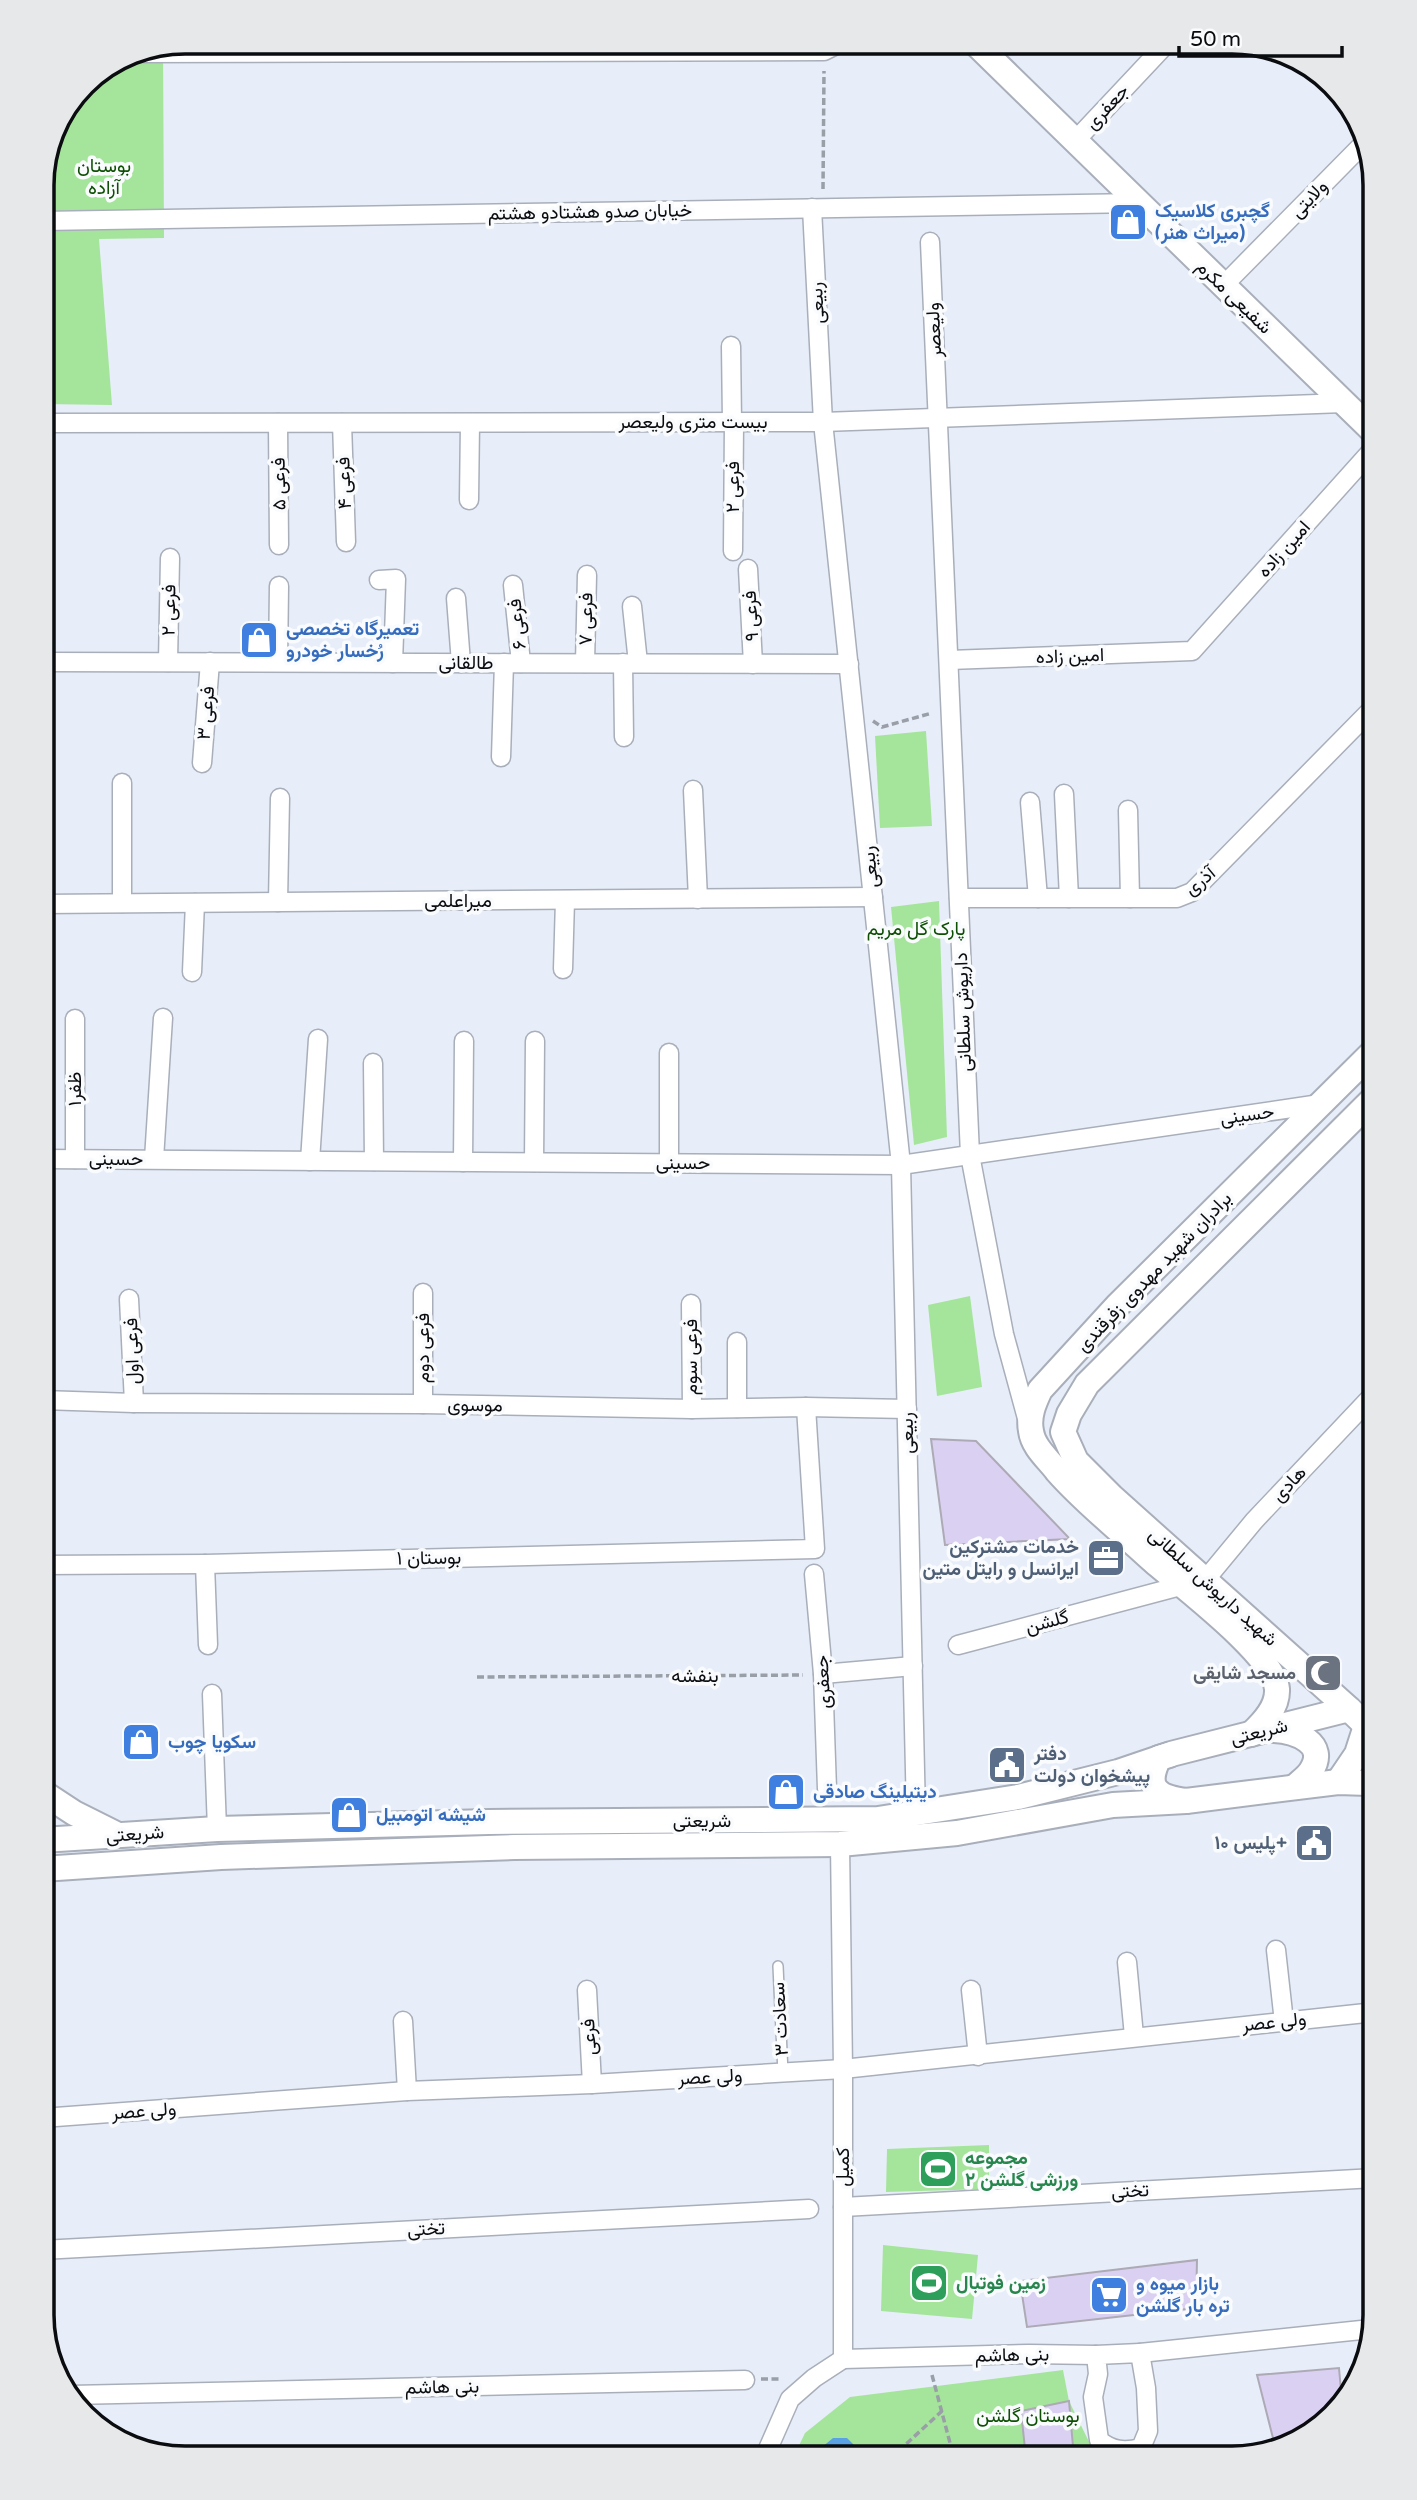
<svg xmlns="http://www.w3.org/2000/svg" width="1417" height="2500" font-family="'Varela Round',Vazirmatn,sans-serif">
	<rect width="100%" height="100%" fill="#e7eef9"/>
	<!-- green -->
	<g fill="#a5e59b">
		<polygon points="163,46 164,238 99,239 112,405 42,404 42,176 57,122 84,84 131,53"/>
		<polygon points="926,731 932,826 880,828 875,736"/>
		<polygon points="939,901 947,1137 914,1145 891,907"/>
		<polygon points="970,1296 982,1387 937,1396 928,1305"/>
		<polygon points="989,2145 989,2189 886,2192 887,2149"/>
		<polygon points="883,2245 978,2255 972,2319 881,2311"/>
		<polygon points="1063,2370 1069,2401 1097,2458 793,2458 805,2433 850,2397"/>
	</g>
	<!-- water -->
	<polygon fill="#5ba2e4" points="833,2438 847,2438 863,2454 861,2458 821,2458 821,2448"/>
	<!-- building -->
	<g fill="#dad0f2" stroke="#adaab5" stroke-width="2">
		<polygon points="931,1439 976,1441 1070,1539 945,1545"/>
		<polygon points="1197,2260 1196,2308 1027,2327 1020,2281"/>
		<polygon points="1339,2368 1342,2402 1303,2436 1274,2442 1257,2375"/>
		<polygon points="1069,2401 1074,2458 1026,2458 1021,2411"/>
	</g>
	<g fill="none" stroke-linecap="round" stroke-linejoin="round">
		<defs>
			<polyline id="service" points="778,1966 783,2073"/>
			<g id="minor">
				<polyline points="130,53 824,51 842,42"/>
				<polyline points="1075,141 1168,42"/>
				<polyline points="812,208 823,422 901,1165 916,1814"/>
				<polyline points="42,221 1139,203"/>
				<polyline points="930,242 970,1155 1004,1334 1028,1422"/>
				<polyline points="1223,286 1365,142"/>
				<polyline points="731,346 732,422"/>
				<polyline points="42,423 823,422 1344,403"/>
				<polyline points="278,423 279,545"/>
				<polyline points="342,423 346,542"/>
				<polyline points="469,500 470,423"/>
				<polyline points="733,551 734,422"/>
				<polyline points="748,569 753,664"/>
				<polyline points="379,580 396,579 393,663"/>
				<polyline points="513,585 521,663"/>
				<polyline points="456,598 461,663"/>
				<polyline points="632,606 638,663"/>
				<polyline points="949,660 1192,651 1375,447"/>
				<polyline points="42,662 849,664"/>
				<polyline points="168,662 170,558"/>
				<polyline points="278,662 279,586"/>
				<polyline points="585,663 587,575"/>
				<polyline points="623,663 624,737"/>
				<polyline points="501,757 504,663"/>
				<polyline points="202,763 210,662"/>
				<polyline points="122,783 122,903"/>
				<polyline points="693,790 698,899"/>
				<polyline points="1064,794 1069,898"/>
				<polyline points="1030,802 1038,898"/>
				<polyline points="1128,810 1130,898"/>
				<polyline points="959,898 1177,898 1192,892 1375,706"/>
				<polyline points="278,902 280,798"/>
				<polyline points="42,904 873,897"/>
				<polyline points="563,969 565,900"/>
				<polyline points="192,972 195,903"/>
				<polyline points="75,1019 75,1159"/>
				<polyline points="373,1063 374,1161"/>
				<polyline points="42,1159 901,1165 1320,1104"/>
				<polyline points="154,1159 163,1018"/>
				<polyline points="310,1161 318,1039"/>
				<polyline points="463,1162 464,1041"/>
				<polyline points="534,1162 535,1041"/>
				<polyline points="669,1163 669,1053"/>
				<polyline points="129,1299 134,1403"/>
				<polyline points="691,1304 692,1409"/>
				<polyline points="737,1342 737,1408"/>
				<polyline points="42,1400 134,1403 423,1404 692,1409 806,1407 907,1409"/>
				<polyline points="423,1404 423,1293"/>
				<polyline points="205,1564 208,1645"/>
				<polyline points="42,1565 205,1564 815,1549 806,1407"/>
				<polyline points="814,1574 823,1674 827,1789"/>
				<polyline points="1206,1579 1254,1521 1375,1393"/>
				<polyline points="958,1645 1184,1585"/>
				<polyline points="823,1674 913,1666"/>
				<polyline points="212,1694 217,1829"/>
				<polyline points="1366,1726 1375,1705"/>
				<polyline points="840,1844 843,2069 843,2359"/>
				<polyline points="1276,1950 1284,2022"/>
				<polyline points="1127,1962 1134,2036"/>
				<polyline points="587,1990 592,2084"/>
				<polyline points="971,1990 978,2056"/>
				<polyline points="403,2021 407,2091"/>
				<polyline points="42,2118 407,2091 592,2084 843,2069 1375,2012"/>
				<polyline points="843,2207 1375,2178"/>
				<polyline points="42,2250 809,2209"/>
				<path d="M1140 2353 1146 2388 1148 2431 1141 2448C1124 2452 1112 2451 1099 2440L1093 2397 1098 2374 1096 2355Z"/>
				<polyline points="1140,2353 1371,2329"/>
				<polyline points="843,2359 1029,2354 1096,2355"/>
				<polyline points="71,2395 745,2380"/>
				<polyline points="764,2458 790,2399 814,2378 843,2359"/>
			</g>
			<g id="secondary">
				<polyline points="974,42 1375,433"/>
				<path d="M1274 1730C1295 1731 1329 1743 1311 1771 1307 1777 1300 1782 1295 1787"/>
				<path d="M1251 1734C1264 1722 1278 1707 1277 1689 1274 1654 1178 1583 1151 1559 1120 1530 1085 1503 1057 1471 1048 1459 1033 1447 1031 1431 1028 1416 1034 1403 1040 1390L1117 1306 1375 1050"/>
				<polyline points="1375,1734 1349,1709 1112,1497 1076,1461 1063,1432 1069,1414 1087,1384 1375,1097"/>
				<path d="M1169 1755 1159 1758C1144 1788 1157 1797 1186 1801L1338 1782 1368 1783 1375 1786"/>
				<polyline points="1338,1782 1357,1754 1366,1726"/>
				<polyline points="42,1792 74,1813 118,1835"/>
				<polyline points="42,1840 217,1829 489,1822 878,1819 1018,1797 1118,1772 1171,1754 1349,1709"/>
				<polyline points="42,1869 221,1857 514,1847 840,1844 957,1833 1113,1805 1186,1801"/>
			</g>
		</defs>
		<!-- service casing -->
		<use href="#service" stroke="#a9afba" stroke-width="12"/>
		<!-- minor casing -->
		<use href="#minor" stroke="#a9afba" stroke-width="21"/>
		<!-- secondary casing -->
		<use href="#secondary" stroke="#a9afba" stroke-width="28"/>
		<!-- path -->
		<g stroke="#999ea7" stroke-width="3.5" stroke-dasharray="7 3.5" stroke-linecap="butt">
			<polyline points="823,189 824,71"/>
			<polyline points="873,721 882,727 932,713"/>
			<polyline points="477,1677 803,1675"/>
			<polyline points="932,2375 954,2458"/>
			<polyline points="761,2379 782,2379"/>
			<polyline points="891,2458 942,2411"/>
		</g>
		<!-- service -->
		<use href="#service" stroke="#fff" stroke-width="9"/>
		<!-- minor -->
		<use href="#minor" stroke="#fff" stroke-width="18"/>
		<!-- secondary -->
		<use href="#secondary" stroke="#fff" stroke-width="24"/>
	</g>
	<!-- icons -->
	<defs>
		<symbol id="shop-square" viewBox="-11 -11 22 22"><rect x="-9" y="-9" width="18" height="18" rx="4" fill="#3f7fe0" stroke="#f9fbfd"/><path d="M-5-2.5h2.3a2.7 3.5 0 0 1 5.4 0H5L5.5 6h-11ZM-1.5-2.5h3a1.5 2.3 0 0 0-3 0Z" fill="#fff"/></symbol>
		<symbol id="office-square" viewBox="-11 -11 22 22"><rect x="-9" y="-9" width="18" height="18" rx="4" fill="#5c6f8a" stroke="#f9fbfd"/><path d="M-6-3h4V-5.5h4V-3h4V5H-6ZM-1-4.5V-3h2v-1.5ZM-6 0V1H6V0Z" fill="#fff"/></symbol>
		<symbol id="mosque-square" viewBox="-11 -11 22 22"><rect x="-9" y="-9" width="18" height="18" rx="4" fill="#6b7280" stroke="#f9fbfd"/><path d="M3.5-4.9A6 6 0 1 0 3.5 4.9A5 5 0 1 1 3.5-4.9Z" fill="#fff"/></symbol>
		<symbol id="civic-square" viewBox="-11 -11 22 22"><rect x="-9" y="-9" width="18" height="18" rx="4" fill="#5c6f8a" stroke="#f9fbfd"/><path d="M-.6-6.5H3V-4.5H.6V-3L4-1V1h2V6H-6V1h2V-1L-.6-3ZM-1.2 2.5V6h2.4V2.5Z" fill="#fff"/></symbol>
		<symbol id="stadium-square" viewBox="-11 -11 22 22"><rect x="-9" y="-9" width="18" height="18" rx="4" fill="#2e9e5b" stroke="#f9fbfd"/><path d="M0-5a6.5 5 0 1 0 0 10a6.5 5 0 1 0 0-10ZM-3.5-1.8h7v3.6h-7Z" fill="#fff"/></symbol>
		<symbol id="supermarket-square" viewBox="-11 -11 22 22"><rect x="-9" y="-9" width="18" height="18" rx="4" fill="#3f7fe0" stroke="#f9fbfd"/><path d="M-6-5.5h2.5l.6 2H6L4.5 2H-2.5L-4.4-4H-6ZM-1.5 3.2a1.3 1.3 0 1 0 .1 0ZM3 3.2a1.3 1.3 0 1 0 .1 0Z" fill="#fff"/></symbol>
	</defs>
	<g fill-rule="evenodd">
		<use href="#shop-square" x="1106" y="200" width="44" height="44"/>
		<use href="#shop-square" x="237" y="618" width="44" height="44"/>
		<use href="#office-square" x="1084" y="1536" width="44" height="44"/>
		<use href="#mosque-square" x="1301" y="1651" width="44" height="44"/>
		<use href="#shop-square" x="119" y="1720" width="44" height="44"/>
		<use href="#civic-square" x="985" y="1743" width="44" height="44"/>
		<use href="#shop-square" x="764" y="1770" width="44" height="44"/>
		<use href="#shop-square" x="327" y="1793" width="44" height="44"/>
		<use href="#civic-square" x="1292" y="1821" width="44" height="44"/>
		<use href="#stadium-square" x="916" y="2147" width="44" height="44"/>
		<use href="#stadium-square" x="907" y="2261" width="44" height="44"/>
		<use href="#supermarket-square" x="1087" y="2273" width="44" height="44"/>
	</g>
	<g text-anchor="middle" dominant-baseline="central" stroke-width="7" stroke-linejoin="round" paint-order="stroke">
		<!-- street labels -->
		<g font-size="19" fill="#0a0c0f" stroke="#f9fbfd">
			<text transform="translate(1107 107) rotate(-47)">جعفری</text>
			<text transform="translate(1309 199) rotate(-46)">ولایتی</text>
			<text transform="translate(590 212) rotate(-1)">خیابان صدو هشتادو هشتم</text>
			<text transform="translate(1234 297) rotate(44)">شفیعی مکرم</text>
			<text transform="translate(817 303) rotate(-93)">ربیعی</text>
			<text transform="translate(934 330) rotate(-93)">ولیعصر</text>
			<text x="693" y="422">بیست متری ولیعصر</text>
			<text transform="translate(344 483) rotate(-92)">فرعی ۴</text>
			<text transform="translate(279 484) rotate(-91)">فرعی ۵</text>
			<text transform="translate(733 487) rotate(-90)">فرعی ۲</text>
			<text transform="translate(1284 549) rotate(-48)">امين زاده</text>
			<text transform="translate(169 610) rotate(-89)">فرعی ۲</text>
			<text transform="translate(751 616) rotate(-93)">فرعی ۹</text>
			<text transform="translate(586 619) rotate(-89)">فرعی ۷</text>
			<text transform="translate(517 624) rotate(-96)">فرعی ۶</text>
			<text transform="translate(1070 656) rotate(-2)">امین زاده</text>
			<text x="466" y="663">طالقانی</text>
			<text transform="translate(206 713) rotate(-85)">فرعی ۳</text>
			<text transform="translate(870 867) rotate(-96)">ربیعی</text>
			<text transform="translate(1200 881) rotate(-39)">آذری</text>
			<text x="458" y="901">میراعلمی</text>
			<text transform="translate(963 1012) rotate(-92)">داریوش سلطانی</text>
			<text transform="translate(75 1089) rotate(-90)">ظفر۱</text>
			<text transform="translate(1247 1115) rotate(-8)">حسینی</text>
			<text x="116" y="1159">حسینی</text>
			<text x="683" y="1163">حسینی</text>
			<text transform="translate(1154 1272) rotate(-46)">برادران شهید مهدوی زفرقندی</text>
			<text transform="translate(423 1348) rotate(-90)">فرعی دوم</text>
			<text transform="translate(132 1351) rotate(-92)">فرعی اول</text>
			<text transform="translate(691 1357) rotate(-90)">فرعی سوم</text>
			<text transform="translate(475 1405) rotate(1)">موسوی</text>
			<text transform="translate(907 1433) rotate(-91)">ربیعی</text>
			<text transform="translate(1289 1484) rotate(-47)">هادی</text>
			<text transform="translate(429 1558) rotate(-1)">بوستان ۱</text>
			<text transform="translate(1213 1587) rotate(42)">شهید داریوش سلطانی</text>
			<text transform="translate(1047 1622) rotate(-15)">گلشن</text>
			<text x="695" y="1676">بنفشه</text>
			<text transform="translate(823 1682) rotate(-93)">جعفری</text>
			<text transform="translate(1259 1732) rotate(-14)">شریعتی</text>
			<text x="702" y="1821">شریعتی</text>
			<text transform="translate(135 1834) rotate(-4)">شریعتی</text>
			<text transform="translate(780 2019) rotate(-93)">سعادت ۳</text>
			<text transform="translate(1274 2022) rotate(-6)">ولی عصر</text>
			<text transform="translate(589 2037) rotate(-93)">فرعی</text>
			<text transform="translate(710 2077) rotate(-3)">ولی عصر</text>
			<text transform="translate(144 2111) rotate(-4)">ولی عصر</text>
			<text transform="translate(843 2167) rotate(-90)">کمیل</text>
			<text transform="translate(1130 2191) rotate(-3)">تختی</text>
			<text transform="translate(426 2229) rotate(-3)">تختی</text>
			<text transform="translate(1012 2355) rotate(-1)">بنی هاشم</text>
			<text transform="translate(442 2387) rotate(-1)">بنی هاشم</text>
		</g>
		<!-- park labels -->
		<g font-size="19" fill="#0d4f03" stroke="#f9fbfd">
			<text x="104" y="166">بوستان<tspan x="104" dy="22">آزاده</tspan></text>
			<text x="916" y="929">پارک گل مریم</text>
			<text x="1028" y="2416">بوستان گلشن</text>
		</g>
		<!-- shop labels -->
		<g font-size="19" font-weight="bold" fill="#366cbe" stroke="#f9fbfd" text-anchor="start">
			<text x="1155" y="211">گچبری کلاسیک<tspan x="1155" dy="22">(میراث هنر)</tspan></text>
			<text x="286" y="629">تعمیرگاه تخصصی<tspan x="286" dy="22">رُخسار خودرو</tspan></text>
			<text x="168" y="1742">سکویا چوب</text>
			<text x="813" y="1792">دیتیلینگ صادقی</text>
			<text x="376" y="1815">شیشه اتومبیل</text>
			<text x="1136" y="2284">بازار میوه و<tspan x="1136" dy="22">تره بار گلشن</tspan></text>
		</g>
		<!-- service labels -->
		<g font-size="19" font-weight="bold" fill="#4e5e75" stroke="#f9fbfd" text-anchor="end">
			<text x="1079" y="1547">خدمات مشترکین<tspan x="1079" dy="22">ایرانسل و رایتل متین</tspan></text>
			<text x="1034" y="1754" text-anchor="start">دفتر<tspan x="1034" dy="22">پیشخوان دولت</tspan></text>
			<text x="1287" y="1843">پلیس ۱۰+</text>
		</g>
		<!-- worship labels -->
		<g font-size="19" font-weight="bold" fill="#5b616d" stroke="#f9fbfd" text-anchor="end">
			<text x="1296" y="1673">مسجد شایقی</text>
		</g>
		<!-- leisure labels -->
		<g font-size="19" font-weight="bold" fill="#27864d" stroke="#f9fbfd" text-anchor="start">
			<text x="965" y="2158">مجموعه<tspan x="965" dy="22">ورزشی گلشن ۲</tspan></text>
			<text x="956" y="2283">زمین فوتبال</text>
		</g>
	</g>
	<!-- crop -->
	<path d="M0 0H1417V2500H0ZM185 54H1232A131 131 0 0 1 1363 185V2315A131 131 0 0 1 1232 2446H185A131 131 0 0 1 54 2315V185A131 131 0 0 1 185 54Z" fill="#e6e8ea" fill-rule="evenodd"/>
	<path fill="none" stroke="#0a0c0f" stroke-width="3.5" d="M185 54H1232A131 131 0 0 1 1363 185V2315A131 131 0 0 1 1232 2446H185A131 131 0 0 1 54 2315V185A131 131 0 0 1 185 54Z"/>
	<!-- scale -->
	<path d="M1179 46v10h163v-10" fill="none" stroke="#0a0c0f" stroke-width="3.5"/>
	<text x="1190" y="46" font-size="21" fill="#0a0c0f" stroke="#f9fbfd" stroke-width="5" paint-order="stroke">50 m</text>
</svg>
